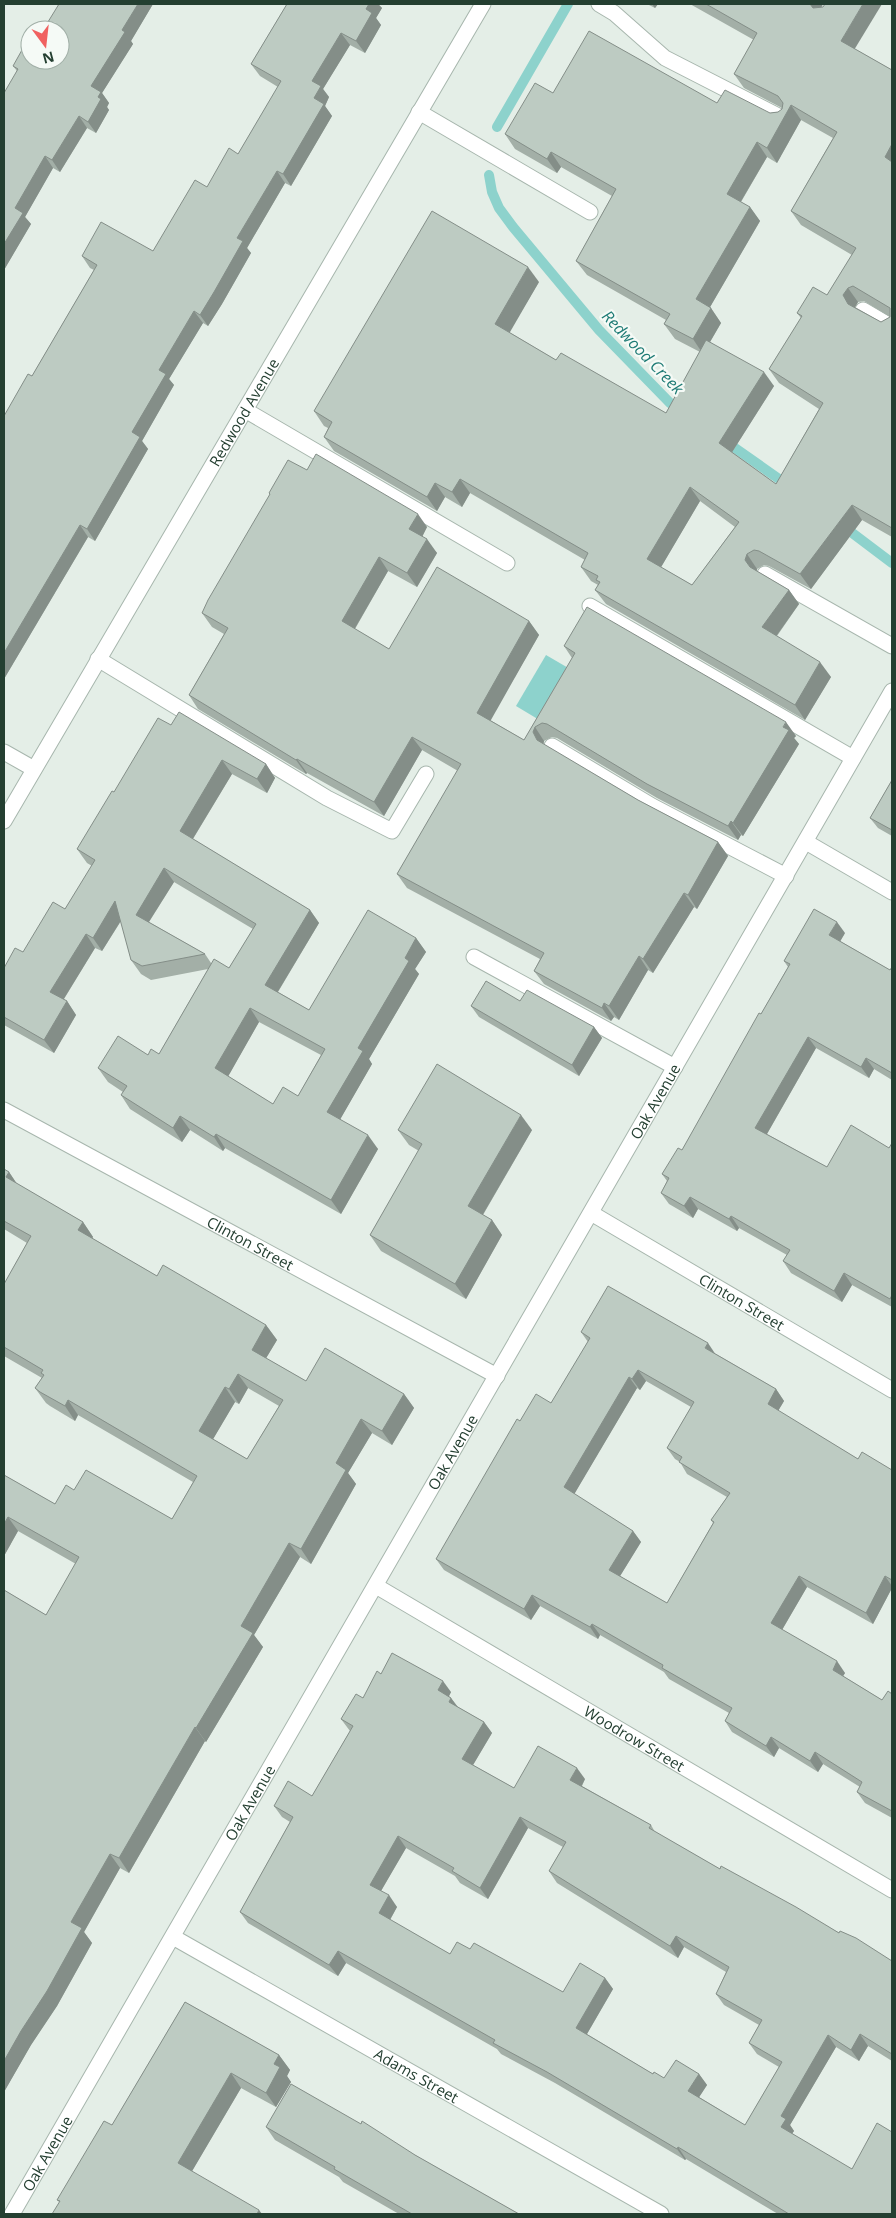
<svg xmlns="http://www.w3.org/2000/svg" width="896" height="2218" font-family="'Open Sans',sans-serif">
	<rect width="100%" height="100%" fill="#e4eee7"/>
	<!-- water -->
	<polygon fill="#8dd2cc" points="546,655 570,669 541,721 516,706"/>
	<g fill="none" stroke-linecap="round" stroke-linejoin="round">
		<!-- stream -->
		<g stroke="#8dd2cc" stroke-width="10">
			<polyline points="497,127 568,4"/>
			<polyline points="489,175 492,192 499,208 513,227 599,330 670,403 682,412"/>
			<polyline points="725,441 789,486"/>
			<polyline points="843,526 892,563"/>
		</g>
		<defs>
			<g id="lane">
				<polyline points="599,4 614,13 665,58 784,119"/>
				<polyline points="419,112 590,212"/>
				<polyline points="863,310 892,327"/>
				<polyline points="245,410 507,563"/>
				<polyline points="765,574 892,646"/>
				<polyline points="590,606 853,758"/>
				<polyline points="98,659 327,798 392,831 426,774"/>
				<polyline points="552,746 652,806 786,876"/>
				<polyline points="474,957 675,1067"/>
			</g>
			<g id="street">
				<polyline points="4,752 34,769"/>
				<path id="s1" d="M4 821 483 4"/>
				<polyline points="806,842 892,892"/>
				<path id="s2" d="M4 1110 497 1376"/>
				<path id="s3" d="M591 1213 892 1390"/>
				<path id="s4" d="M376 1586 892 1890"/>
				<path id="s5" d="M173 1937 661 2214"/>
				<path id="s6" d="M12 2214 892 691"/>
			</g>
		</defs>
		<!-- lane casing -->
		<use href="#lane" stroke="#a7b6ad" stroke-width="17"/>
		<!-- street casing -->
		<use href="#street" stroke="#a7b6ad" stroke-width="17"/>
		<!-- lane -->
		<use href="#lane" stroke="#fff" stroke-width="15"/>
		<!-- street -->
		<use href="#street" stroke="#fff" stroke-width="15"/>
	</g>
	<!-- wall -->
	<g fill="#a3afa7" fill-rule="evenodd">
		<polygon points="59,4 153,4 131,41 133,44 102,93 109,103 107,107 109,110 96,133 87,128 60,172 53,168 25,217 31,224 4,270 17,71 13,66 30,60"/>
		<polygon points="287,4 378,4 382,8 376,18 381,25 365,53 350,45 323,89 329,97 325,106 332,116 291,186 285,183 247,248 251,253 222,304 208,326 203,323 169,379 174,385 142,441 148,449 95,541 88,537 4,679 32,376 94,270 90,268 82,256 153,251 207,187 238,154 278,87 260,76 251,64"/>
		<polygon points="647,4 658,4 655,8"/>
		<path d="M690 4H823L821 7 855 49 892 70V537L862 520 811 589 769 566 764 565 757 569V571L789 590 799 604 777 636 831 677 805 720 606 604 595 590 598 585 591 581 581 567 585 560 470 493 462 507 445 497 437 511 334 451 324 437 328 428 324 426 314 411 539 282 509 332 556 360 666 413 700 352 675 339 664 324 666 320 587 275 576 261 612 196 561 167 557 173 515 149 505 134 553 93 717 103 770 113 778 112 782 109V108L744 88 734 74 754 40ZM801 120 833 138 791 211 801 225 852 255 827 295 797 313 801 318 769 369 779 383 819 409 776 484 732 452 774 386 710 342 721 323 710 307 760 221 750 207 741 202 767 157 777 163ZM864 301 890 317 881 322 855 307 858 302ZM700 501 735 527 692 585 661 567Z"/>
		<polygon points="307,470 427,527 422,537 437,553 417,587 388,571 355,629 389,649 529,621 539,635 490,720 524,740 572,658 564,646 796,736 794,738 799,744 743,836 741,835 738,840 657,798 557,738 552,737 544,741 543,744 638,800 718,842 728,856 697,909 694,907 653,973 648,970 619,1020 614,1017 611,1021 544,984 534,971 540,959 407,888 397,874 458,771 422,750 384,816 307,773 306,774 198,709 189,695 224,634 212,627 202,613 270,495 269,493"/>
		<path d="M171 725 266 764 275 778 267 793 232 774 193 839 310 910 319 923 278 992 309 1010 416 938 426 952 415 969 419 974 369 1059 372 1064 340 1119 378 1149 341 1214 225 1148 223 1151 190 1130 182 1142 130 1109 121 1095 123 1092 108 1082 98 1068 148 1055 159 1054 208 969 151 980 141 974 131 960 121 921 102 951 95 948 64 999 67 1001 76 1015 54 1053 4 1025V968L23 952 65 909 92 866 87 863 77 849 114 792ZM174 882 253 929 229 968 211 963 205 954 149 922ZM259 1022 321 1055 298 1096 273 1104 228 1076Z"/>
		<polygon points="892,780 892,836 878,828 870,818"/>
		<polygon points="845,933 840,941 890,970 892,967 892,1080 874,1069 869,1078 816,1048 767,1134 827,1167 889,1148 892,1143 892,1307 852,1285 842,1302 791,1273 783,1261 787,1255 739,1228 737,1231 698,1209 693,1218 669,1204 661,1193 667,1181 662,1174 682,1150 761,1014 788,967 784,961"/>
		<polygon points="520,1001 594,1027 602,1038 579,1076 479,1017 471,1006"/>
		<polygon points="398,1130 532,1130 483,1215 492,1220 502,1235 466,1299 381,1251 370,1235 419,1151 409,1145"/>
		<path d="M4 1169 9 1172 17 1184 83 1222 93 1237 92 1238 157 1276 266 1325 277 1340 266 1358 306 1381 404 1394 414 1408 392 1445 372 1433 348 1473 356 1484 311 1564 300 1557 254 1635 263 1647 206 1742 205 1741 129 1873 120 1868 84 1932 92 1943 57 2006 31 2045 4 2092V1590L46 1615 76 1564 18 1531 4 1556V1475L55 1504 74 1490 172 1519 193 1482 78 1415 75 1421 50 1406 46 1403 35 1388 42 1378 4 1356V1284L27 1243 4 1229ZM248 1388 279 1406 247 1459 213 1439 235 1402 239 1404Z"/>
		<path d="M581 1332 716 1354 776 1389 784 1401 778 1411 858 1459 892 1470V1588L873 1624 807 1587 782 1630 845 1673 843 1676 882 1700 892 1694V1818L865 1803 857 1792 860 1787 823 1764 818 1772 779 1748 774 1757 732 1732 725 1721 729 1713 669 1679 664 1672 600 1635 598 1639 540 1606 531 1620 444 1570 436 1559 520 1421 551 1403 588 1342ZM646 1381 691 1407 667 1448 675 1459 680 1462 687 1474 727 1497 711 1520 713 1523 667 1603 620 1576 641 1542 633 1531 574 1494 637 1388 640 1390Z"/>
		<path d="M381 1674 451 1692 449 1696 451 1698 458 1707 484 1722 492 1733 473 1765 514 1788 585 1779 582 1786 651 1825 655 1832 720 1869 892 1961V2061L868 2046 859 2061 836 2047 790 2125 794 2131 792 2133 892 2214H778L686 2159 685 2160 555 2083 501 2054 497 2049 346 1963 338 1976 248 1923 240 1912 290 1822 282 1817 274 1806 312 1796 350 1731 341 1719 363 1698ZM528 1828 563 1847 549 1871 557 1883 678 1958 684 1947 726 1972 716 1994 724 2005 759 2025 749 2043 757 2054 779 2067 745 2125 699 2097 707 2085 699 2074 664 2078 653 2074 587 2034 613 1989 605 1978 563 1992 470 1949 450 1954 390 1920 397 1907 381 1891 406 1848 455 1876 460 1883 488 1899Z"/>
		<polygon points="185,2002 279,2055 290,2070 287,2076 291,2082 276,2107 241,2088 192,2171 59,2202 57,2200 112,2125"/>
		<polygon points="266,2127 415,2155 519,2214 399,2214 343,2182 339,2177 275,2140"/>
	</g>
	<!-- shaded-wall -->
	<g fill="#848e88">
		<polygon points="138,4 153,4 131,41 133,44 102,93 109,103 107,107 109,110 96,133 88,122 91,86 122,30"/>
		<polygon points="369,4 378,4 382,8 376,18 381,25 365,53 356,41 366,9"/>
		<polygon points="652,4 658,4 655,8"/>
		<polygon points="810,4 823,4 820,10 820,18"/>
		<polygon points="863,4 882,4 851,55 841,41"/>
		<polygon points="341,33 350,45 323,89 329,97 325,106 332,116 291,186 283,174 314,98 312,81"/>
		<polygon points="791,105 801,120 777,163 767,148"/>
		<polygon points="79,116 87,128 60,172 52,160"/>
		<polygon points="757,142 767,157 737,208 727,194"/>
		<polygon points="892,144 892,168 885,157"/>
		<polygon points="551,152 561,167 557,173 547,159"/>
		<polygon points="45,156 53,168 25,217 31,224 4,270 4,244 15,208"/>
		<polygon points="277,171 285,183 247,248 251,253 222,304 208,326 200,315 237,238"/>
		<polygon points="750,207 760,221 706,314 696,299"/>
		<polygon points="528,267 539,282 506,339 495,324"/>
		<polygon points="848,288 858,302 854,309 848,304 843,295"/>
		<polygon points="711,308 721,323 703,354 693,339"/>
		<polygon points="194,311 203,323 169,379 174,385 142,441 148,449 95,541 87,529 159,370"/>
		<polygon points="764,372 774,386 729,457 719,443"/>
		<polygon points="460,479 470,493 462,507 452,492"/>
		<polygon points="435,483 445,497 437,511 427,497"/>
		<polygon points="690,487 700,501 657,574 647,559"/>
		<polygon points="852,505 862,520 811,589 800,574"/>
		<polygon points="418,514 427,527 419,543 409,529"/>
		<polygon points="80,525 88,537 4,679 4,653"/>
		<polygon points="427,539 437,553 417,587 407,573"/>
		<polygon points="747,554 757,569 756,575 750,567 745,560"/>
		<polygon points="379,557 388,571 351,635 342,621"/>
		<polygon points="789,590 799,604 772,642 762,627"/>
		<polygon points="529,621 539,635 487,727 477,713"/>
		<polygon points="820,662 831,677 805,720 795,705"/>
		<polygon points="786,722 796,736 794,738 799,744 743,836 733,823"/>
		<polygon points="535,727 544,741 543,746 537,740 533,732"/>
		<polygon points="412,737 422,750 384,816 374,802"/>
		<polygon points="297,759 307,773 306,774 296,760"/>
		<polygon points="222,760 232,774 189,845 180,831"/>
		<polygon points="266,764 275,778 267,793 257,779"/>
		<polygon points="731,821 741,835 738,840 728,826"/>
		<polygon points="718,842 728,856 697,909 688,895"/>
		<polygon points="164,868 174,882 145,928 136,915"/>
		<polygon points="684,893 694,907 653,973 643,959"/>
		<polygon points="115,901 125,914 102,951 93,938"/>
		<polygon points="310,910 319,923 274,998 265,985"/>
		<polygon points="837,922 845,933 837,947 829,935"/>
		<polygon points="86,934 95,948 60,1005 50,992"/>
		<polygon points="416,938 426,952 415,969 419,974 369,1059 372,1064 337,1125 327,1112 358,1048 405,958"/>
		<polygon points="639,956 648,970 619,1020 609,1006"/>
		<polygon points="67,1001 76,1015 54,1053 44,1040"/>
		<polygon points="604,1003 614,1017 611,1021 602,1008"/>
		<polygon points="250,1008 259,1022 225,1082 215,1068"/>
		<polygon points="594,1027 602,1038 579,1076 572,1065"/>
		<polygon points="808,1037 816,1048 764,1139 755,1128"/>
		<polygon points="866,1058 874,1069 869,1078 861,1067"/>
		<polygon points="521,1115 532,1130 479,1221 468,1206"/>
		<polygon points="180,1116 190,1130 182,1142 173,1128"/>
		<polygon points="216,1134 225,1148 223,1151 214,1137"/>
		<polygon points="368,1135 378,1149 341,1214 331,1200"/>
		<polygon points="9,1172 19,1187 6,1177"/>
		<polygon points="690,1197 698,1209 693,1218 684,1206"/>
		<polygon points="731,1216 739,1228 737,1231 729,1219"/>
		<polygon points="492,1220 502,1235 466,1299 455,1284"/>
		<polygon points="83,1222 93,1237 88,1245 78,1230"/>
		<polygon points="844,1273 852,1285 842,1302 834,1291"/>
		<polygon points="266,1325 277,1340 262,1365 252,1350"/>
		<polygon points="708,1343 716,1355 705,1348"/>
		<polygon points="638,1370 646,1381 640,1390 632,1379"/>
		<polygon points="238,1374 248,1388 239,1404 229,1389"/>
		<polygon points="629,1377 637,1388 572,1498 564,1487"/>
		<polygon points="225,1387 235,1402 209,1446 199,1431"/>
		<polygon points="776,1389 784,1401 775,1416 768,1404"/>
		<polygon points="404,1394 414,1408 392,1445 382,1431"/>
		<polygon points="68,1400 78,1415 75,1421 65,1406"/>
		<polygon points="361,1419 372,1433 348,1473 356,1484 311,1564 301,1549 336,1463"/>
		<polygon points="8,1517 18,1531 4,1556 4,1524"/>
		<polygon points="633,1531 641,1542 617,1581 609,1570"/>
		<polygon points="289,1543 300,1557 254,1635 263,1647 206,1742 196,1728 241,1626"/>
		<polygon points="799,1576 807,1587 779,1635 771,1623"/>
		<polygon points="885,1576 892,1586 892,1588 873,1624 866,1613"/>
		<polygon points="532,1595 540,1606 531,1620 524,1609"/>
		<polygon points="592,1624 600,1635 598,1639 590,1627"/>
		<polygon points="837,1661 845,1673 840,1681 833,1670"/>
		<polygon points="443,1681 451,1692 446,1702 438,1690"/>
		<polygon points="451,1698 459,1709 449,1702"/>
		<polygon points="484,1722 492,1733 470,1770 462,1759"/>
		<polygon points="195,1727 205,1741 129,1873 119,1858"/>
		<polygon points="771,1737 779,1748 774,1757 766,1746"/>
		<polygon points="815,1752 823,1764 818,1772 810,1761"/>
		<polygon points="577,1768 585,1779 579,1791 570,1780"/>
		<polygon points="520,1817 528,1828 488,1899 480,1888"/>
		<polygon points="398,1836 406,1848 378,1896 370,1885"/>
		<polygon points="110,1854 120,1868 84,1932 92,1943 57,2006 31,2045 4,2092 4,2061 71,1922"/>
		<polygon points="389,1895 397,1907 387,1925 379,1913"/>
		<polygon points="676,1936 684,1947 678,1958 670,1946"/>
		<polygon points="338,1951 346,1963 338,1976 329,1965"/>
		<polygon points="605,1978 613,1989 584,2039 576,2028"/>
		<polygon points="860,2034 868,2046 859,2061 851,2050"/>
		<polygon points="828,2035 836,2047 790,2125 794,2131 789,2138 781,2127 781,2116"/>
		<polygon points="279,2055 290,2070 287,2076 291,2082 276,2107 266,2093 274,2064"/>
		<polygon points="231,2073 241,2088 188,2178 178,2163"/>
		<polygon points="699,2074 707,2085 696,2102 688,2091"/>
		<polygon points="678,2147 686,2159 685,2160 677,2149"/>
		<polygon points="259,2210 262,2214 257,2214"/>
	</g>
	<!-- building -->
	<g fill="#bdcbc2" stroke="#848e88" fill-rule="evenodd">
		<polygon points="59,4 138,4 122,30 125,32 91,86 101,92 98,97 101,99 88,122 79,116 52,160 45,156 15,208 23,213 4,244 4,93 18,69 13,66 27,41 30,42 30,60 60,60 60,30 43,30"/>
		<polygon points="287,4 369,4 366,9 372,13 356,41 341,33 312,81 321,86 314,98 324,104 283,174 277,171 237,238 243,241 214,292 200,315 194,311 159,370 166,374 132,432 140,437 87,529 80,525 4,653 4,416 28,374 32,376 97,265 82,256 101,222 153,251 195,180 207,187 229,148 238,154 281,81 251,64"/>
		<path d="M706 4H810L813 8 823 7 825 4H863L841 41 892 70V144L885 157 892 162V528L852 505 800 574 759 551 754 550 747 554 745 560 750 567 789 590 762 627 820 662 795 705 595 590 600 582 596 580 598 576 581 567 588 553 460 479 452 492 435 483 427 497 324 437 332 422 314 411 432 211 528 267 495 324 556 360 561 353 666 413 706 340 764 372 719 443 776 484 823 403 769 369 802 316 797 313 813 287 827 295 856 248 791 211 837 132 791 105 767 148 757 142 727 194 750 207 696 299 711 308 693 339 664 324 670 314 576 261 616 189 551 152 547 159 505 134 535 83 553 93 589 31 717 103 725 90 770 113 778 112 782 109 783 103 778 96 734 74 757 33ZM853 286 890 308V317L881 322 848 304 843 295 848 288ZM690 487 739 522 692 585 647 559Z"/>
		<polygon points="316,454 418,514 409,529 427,539 407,573 379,557 342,621 389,649 437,567 529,621 477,713 524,740 575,653 564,646 587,607 786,722 783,727 789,730 733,823 731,821 728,826 647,784 547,724 542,723 535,727 533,732 537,740 638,800 718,842 688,895 684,893 643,959 639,956 609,1006 604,1003 602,1008 534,971 544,953 397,874 461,764 412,737 374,802 297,759 296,760 189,695 228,628 202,613 208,600 270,494 269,493 288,460 307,470"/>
		<path d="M179 712 266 764 257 779 222 760 180 831 310 910 265 985 309 1010 368 910 416 938 405 958 409 961 358 1048 363 1051 327 1112 368 1135 331 1200 216 1134 214 1137 180 1116 173 1128 121 1095 127 1086 98 1068 118 1036 148 1055 151 1049 159 1054 214 959 229 968 256 924 164 868 136 915 205 954 142 966 131 960 115 901 93 938 86 934 50 992 67 1001 44 1040 4 1017V968L15 948 23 952 53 902 65 909 95 860 77 849 112 791 114 792 158 718 171 725ZM250 1008 325 1049 298 1096 283 1087 273 1104 215 1068Z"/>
		<polygon points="892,780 892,830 870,818"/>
		<polygon points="814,909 837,922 829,935 890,970 892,967 892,1073 866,1058 861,1067 808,1037 755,1128 827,1167 851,1125 889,1148 892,1143 892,1295 890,1299 844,1273 834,1291 783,1261 790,1250 731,1216 729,1219 690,1197 684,1206 661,1193 669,1178 662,1174 678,1148 682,1150 759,1013 761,1014 790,964 784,961"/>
		<polygon points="486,981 520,1001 527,990 594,1027 572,1065 471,1006"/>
		<polygon points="437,1064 521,1115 468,1206 492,1220 455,1284 370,1235 422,1144 398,1130"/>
		<path d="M4 1169 9 1172 6 1177 83 1222 78 1230 157 1276 163 1265 266 1325 252 1350 306 1381 325 1348 404 1394 382 1431 361 1419 336 1463 346 1470 301 1549 289 1543 241 1626 253 1633 196 1728 195 1727 119 1858 110 1854 71 1922 82 1928 47 1991 21 2031 4 2061V1626L5 1625 4 1624V1590L46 1615 79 1557 8 1517 4 1524V1475L55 1504 66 1485 74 1490 86 1470 172 1519 197 1476 68 1400 65 1406 40 1392 35 1388 44 1375 41 1373 43 1370 4 1347V1284L31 1236 4 1221ZM238 1374 283 1400 247 1459 199 1431 225 1387 229 1389Z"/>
		<path d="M608 1286 708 1343 705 1348 776 1389 768 1404 858 1459 862 1452 892 1470V1580L885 1576 866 1613 799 1576 771 1623 837 1661 833 1670 882 1700 888 1691 892 1694V1811L857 1792 862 1782 815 1752 810 1761 771 1737 766 1746 725 1721 732 1708 662 1668 663 1665 592 1624 590 1627 532 1595 524 1609 436 1559 517 1419 520 1421 536 1394 551 1403 590 1338 581 1332ZM638 1370 694 1402 667 1448 682 1457 679 1462 730 1493 711 1520 714 1522 667 1603 609 1570 633 1531 564 1487 629 1377 632 1379Z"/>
		<path d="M392 1653 443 1681 438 1690 451 1698 449 1702 484 1722 462 1759 514 1788 538 1746 577 1768 570 1780 651 1825 649 1828 720 1869 721 1866 796 1907 839 1933 840 1931 856 1938 892 1961V2054L860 2034 851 2050 828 2035 781 2116 786 2119 781 2127 852 2169 877 2123 892 2132V2214H789L678 2147 677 2149 547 2072 493 2043 495 2040 338 1951 329 1965 240 1912 293 1817 274 1806 288 1781 312 1796 353 1726 341 1719 356 1694 363 1698 377 1671 381 1674ZM520 1817 566 1842 549 1871 670 1946 676 1936 729 1967 716 1994 762 2020 749 2043 782 2062 745 2125 688 2091 699 2074 676 2060 664 2078 654 2072 653 2074 576 2028 605 1978 580 1963 563 1992 474 1943 470 1949 457 1942 450 1954 379 1913 389 1895 370 1885 398 1836 454 1868 452 1871 480 1888Z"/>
		<polygon points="185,2002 279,2055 274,2064 280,2067 266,2093 231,2073 178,2163 259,2210 257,2214 52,2214 60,2201 57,2200 104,2121 112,2125"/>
		<polygon points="291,2084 361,2124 362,2121 415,2155 519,2214 412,2214 334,2169 335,2167 266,2127"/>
	</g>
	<g text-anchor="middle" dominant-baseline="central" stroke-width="4.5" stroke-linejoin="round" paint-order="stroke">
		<!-- street labels -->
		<g font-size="15" fill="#243f31" stroke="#f5faf6">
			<text stroke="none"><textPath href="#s1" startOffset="474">Redwood Avenue</textPath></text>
			<text stroke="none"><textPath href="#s6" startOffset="1285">Oak Avenue</textPath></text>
			<text stroke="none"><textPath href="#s2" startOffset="280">Clinton Street</textPath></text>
			<text stroke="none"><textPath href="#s3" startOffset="175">Clinton Street</textPath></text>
			<text stroke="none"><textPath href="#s6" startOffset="880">Oak Avenue</textPath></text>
			<text stroke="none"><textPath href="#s4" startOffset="300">Woodrow Street</textPath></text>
			<text stroke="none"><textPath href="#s6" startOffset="475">Oak Avenue</textPath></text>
			<text stroke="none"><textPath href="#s5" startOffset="280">Adams Street</textPath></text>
			<text stroke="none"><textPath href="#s6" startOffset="70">Oak Avenue</textPath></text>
		</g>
		<!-- water labels -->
		<g font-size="16" font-style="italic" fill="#1e7b75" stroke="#f5faf6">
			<text transform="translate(643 352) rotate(46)">Redwood Creek</text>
		</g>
	</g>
	<!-- border -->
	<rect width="896" height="2218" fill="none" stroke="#243f31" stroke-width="10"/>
	<!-- north arrow -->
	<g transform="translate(45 45) rotate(165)"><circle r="24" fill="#f5faf6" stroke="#a1afa7"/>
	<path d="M0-4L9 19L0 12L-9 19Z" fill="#f06160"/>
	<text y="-8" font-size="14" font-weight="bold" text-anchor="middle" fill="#243f31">N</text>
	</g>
</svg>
